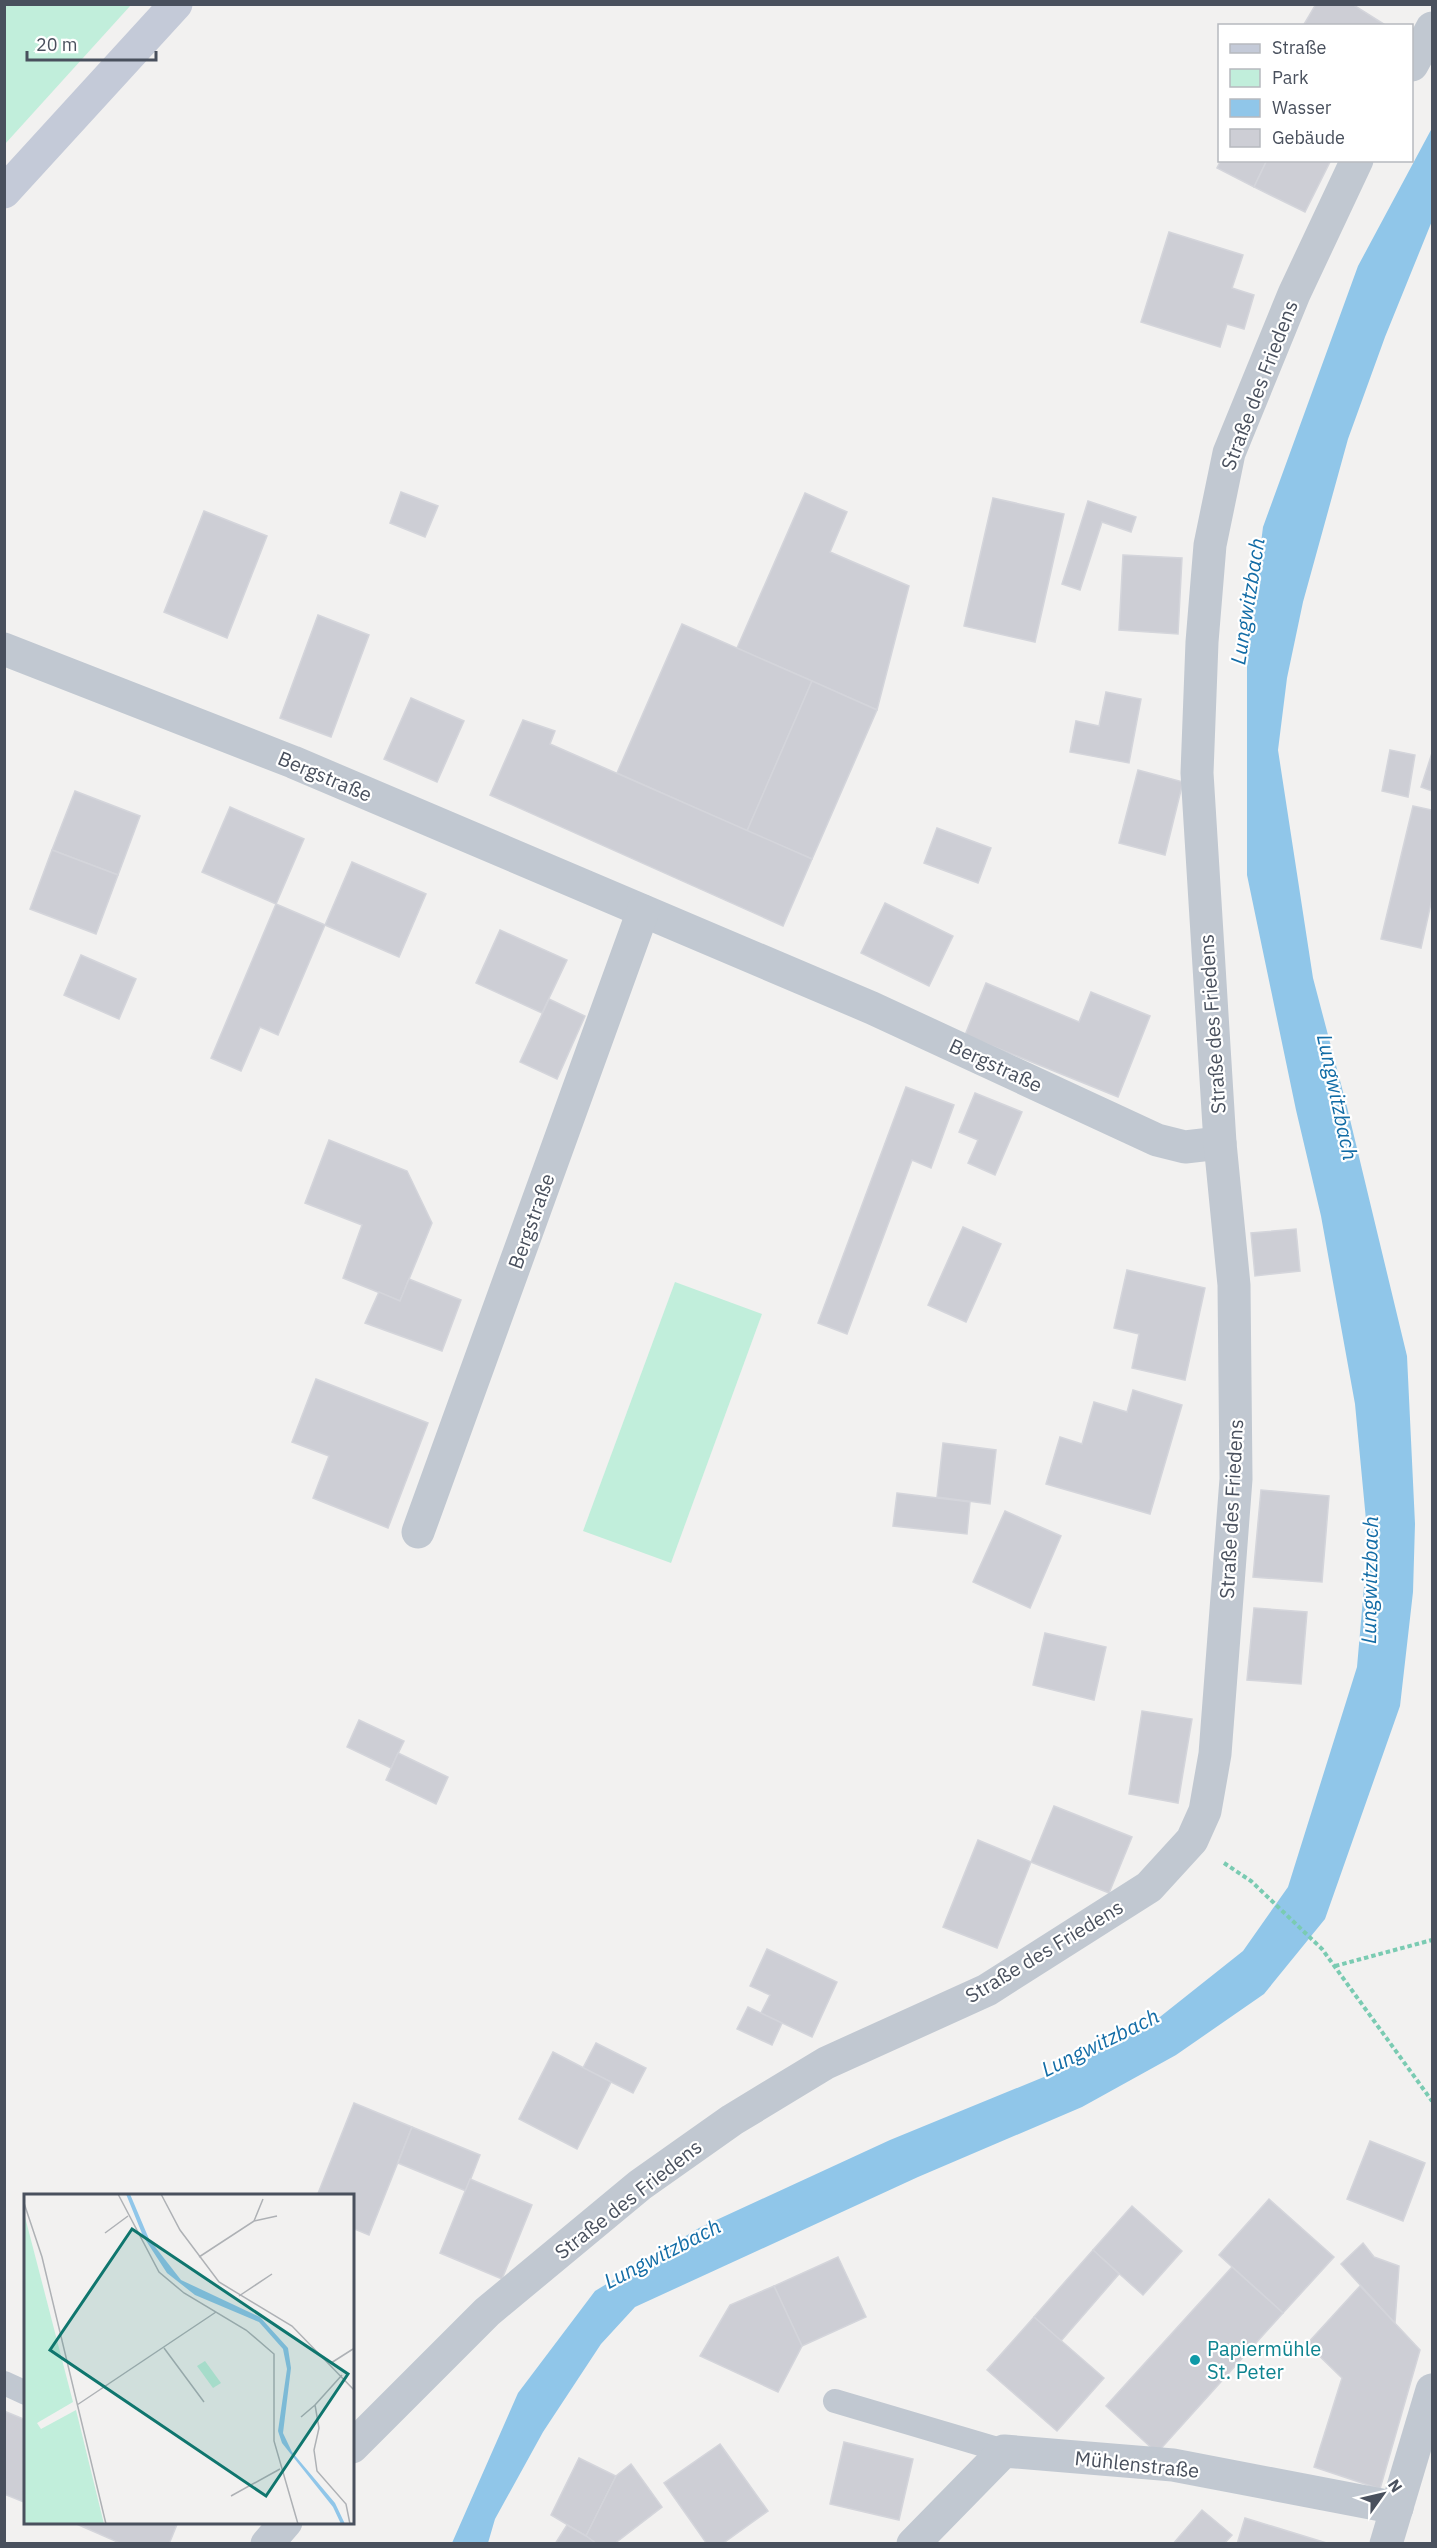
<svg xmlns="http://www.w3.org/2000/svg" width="1437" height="2548" font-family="'IBM Plex Sans',sans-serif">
	<rect width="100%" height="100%" fill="#f2f1f0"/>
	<!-- green -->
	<g fill="#c1eedb">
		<polygon points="5,4 131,5 5,144 4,5"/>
		<polygon points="675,1282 762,1314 671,1563 583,1531"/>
	</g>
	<!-- water -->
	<polygon fill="#90c6e9" points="1432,128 1432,221 1385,337 1348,439 1303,602 1287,678 1278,750 1313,978 1347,1107 1407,1356 1415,1524 1413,1592 1400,1706 1325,1919 1264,1994 1176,2055 1082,2107 918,2177 635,2307 601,2344 543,2432 495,2519 488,2543 452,2543 518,2393 595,2291 699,2228 890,2140 1056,2072 1146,2028 1243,1951 1288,1887 1357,1667 1368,1541 1355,1404 1321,1216 1296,1110 1247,875 1247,654 1263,527 1358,266"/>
	<!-- building -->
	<g fill="#cdced5" stroke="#d4d5db" stroke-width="1.5">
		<polygon points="1316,4 1352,4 1387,26 1303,26"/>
		<polygon points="1221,160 1267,160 1254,187 1217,168"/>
		<polygon points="1267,160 1331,160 1305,212 1254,187"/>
		<polygon points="1169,232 1243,255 1232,288 1254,295 1244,329 1227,324 1220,347 1141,322"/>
		<polygon points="401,492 438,506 425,537 390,523"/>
		<polygon points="805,493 847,512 830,552 909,586 877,710 737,648"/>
		<polygon points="993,498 1064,514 1035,642 964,626"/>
		<polygon points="1088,501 1136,517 1131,532 1102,522 1080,590 1062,584"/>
		<polygon points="204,511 267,536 227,638 164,612"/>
		<polygon points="1123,555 1182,558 1178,634 1119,630"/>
		<polygon points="318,615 369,635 331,737 280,718"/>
		<polygon points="682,624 812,681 747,831 617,773"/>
		<polygon points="812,681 877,710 812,859 747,831"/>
		<polygon points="1106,692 1141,699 1129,763 1070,752 1076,721 1099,726"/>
		<polygon points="411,698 464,721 437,782 384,759"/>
		<polygon points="523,720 555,731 550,744 812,859 783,926 490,795"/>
		<polygon points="1390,750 1415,755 1408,797 1382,791"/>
		<polygon points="1432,753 1432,791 1421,787"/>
		<polygon points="1138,770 1183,782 1165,855 1119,843"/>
		<polygon points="75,791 140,816 118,875 52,850"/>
		<polygon points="1413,806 1432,810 1432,899 1421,948 1381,939"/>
		<polygon points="230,807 304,839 276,904 202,872"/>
		<polygon points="937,828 991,848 978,883 924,863"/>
		<polygon points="52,850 118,875 96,934 30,909"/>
		<polygon points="352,862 426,894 399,957 325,925"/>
		<polygon points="885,903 953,936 929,986 861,953"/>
		<polygon points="276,904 325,925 278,1035 260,1027 241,1071 211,1058"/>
		<polygon points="500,930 567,960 542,1013 476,983"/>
		<polygon points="81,955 136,979 119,1019 64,995"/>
		<polygon points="986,983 1079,1022 1091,992 1150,1016 1118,1097 965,1035"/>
		<polygon points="549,999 585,1016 557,1079 520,1062"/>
		<polygon points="906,1087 954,1105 931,1168 912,1160 847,1334 818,1323"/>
		<polygon points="975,1093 1022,1112 995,1175 968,1163 978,1140 959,1132"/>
		<polygon points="329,1140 407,1171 432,1223 400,1301 343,1278 362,1225 305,1203"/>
		<polygon points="963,1227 1001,1244 966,1322 928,1305"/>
		<polygon points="1296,1229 1300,1271 1255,1276 1251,1233"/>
		<polygon points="1127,1270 1205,1288 1185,1380 1132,1368 1139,1334 1114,1328"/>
		<polygon points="409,1279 461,1300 442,1351 365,1323 379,1292 400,1301"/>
		<polygon points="316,1379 428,1423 388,1528 313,1498 329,1456 292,1442"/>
		<polygon points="1133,1390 1182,1405 1150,1514 1046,1484 1060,1437 1082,1444 1094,1402 1127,1412"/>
		<polygon points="943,1443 996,1450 990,1504 937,1497"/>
		<polygon points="1261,1490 1329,1496 1322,1582 1253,1577"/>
		<polygon points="897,1493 970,1502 967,1534 893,1526"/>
		<polygon points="1005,1511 1061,1536 1030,1608 973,1582"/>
		<polygon points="1254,1608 1307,1612 1301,1684 1247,1680"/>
		<polygon points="1045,1633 1106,1647 1094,1700 1033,1685"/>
		<polygon points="1142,1711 1192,1719 1178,1803 1129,1794"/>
		<polygon points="359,1720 404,1741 391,1768 347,1747"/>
		<polygon points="398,1753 448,1777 436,1804 386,1780"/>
		<polygon points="1054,1806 1132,1837 1109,1893 1031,1862"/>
		<polygon points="978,1840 1031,1862 997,1948 943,1927"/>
		<polygon points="767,1949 837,1982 812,2037 761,2013 770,1995 750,1986"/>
		<polygon points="748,2007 782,2023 772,2045 737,2029"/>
		<polygon points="596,2043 646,2068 633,2093 583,2068"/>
		<polygon points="553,2052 611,2082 577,2149 519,2119"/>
		<polygon points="354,2103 412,2127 369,2235 352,2228 352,2196 317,2196"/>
		<polygon points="412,2127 480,2155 466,2191 398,2163"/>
		<polygon points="1370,2141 1425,2163 1403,2221 1347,2199"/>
		<polygon points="470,2179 532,2205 502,2279 440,2253"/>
		<polygon points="1269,2199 1334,2257 1283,2313 1219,2255"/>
		<polygon points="1132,2206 1182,2251 1143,2295 1093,2250"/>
		<polygon points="1363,2243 1374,2257 1399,2266 1395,2323 1341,2264"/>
		<polygon points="1093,2250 1119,2274 1061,2341 1034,2317"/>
		<polygon points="838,2257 866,2317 802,2346 774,2286"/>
		<polygon points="1232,2267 1283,2313 1157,2453 1106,2406"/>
		<polygon points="774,2286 802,2346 778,2392 700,2356 730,2305"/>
		<polygon points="1360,2286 1420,2350 1380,2489 1314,2467 1342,2378 1307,2344"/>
		<polygon points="1034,2317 1104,2378 1057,2431 987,2370"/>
		<polygon points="4,2411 26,2420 26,2503 4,2494"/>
		<polygon points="844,2442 913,2459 899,2520 830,2504"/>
		<polygon points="720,2444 768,2511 722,2544 707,2544 664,2483"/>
		<polygon points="579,2458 616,2476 586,2536 551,2515"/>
		<polygon points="631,2464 662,2507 614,2544 597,2544 586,2536 616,2476"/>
		<polygon points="1202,2510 1232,2535 1224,2544 1173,2544"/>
		<polygon points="1245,2518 1330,2544 1237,2544"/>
		<polygon points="72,2522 178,2522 169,2544 122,2544"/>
		<polygon points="567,2525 586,2536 597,2544 555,2544"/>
	</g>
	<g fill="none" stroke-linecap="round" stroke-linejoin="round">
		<!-- path -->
		<g stroke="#7acbb2" stroke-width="4" stroke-dasharray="4.5 3" stroke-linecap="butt">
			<polyline points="1224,1863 1251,1881 1322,1949 1432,2101"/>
			<polyline points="1335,1966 1432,1940"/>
		</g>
		<!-- service -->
		<g stroke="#c1c8d1" stroke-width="24">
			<polyline points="4,2383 26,2393"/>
			<polyline points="835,2401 1004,2451"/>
		</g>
		<!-- minor -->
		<g stroke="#c1c8d1" stroke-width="33">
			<polyline points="1412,65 1432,28"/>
			<polyline points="4,649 293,762 872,1008 1157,1140 1185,1147 1220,1143"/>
			<polyline points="418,1532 643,911"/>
			<polyline points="352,2447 487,2312 640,2185 732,2120 826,2063 987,1990 1149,1887 1192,1840 1205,1811 1215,1754 1236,1479 1234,1285 1220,1143 1197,773 1202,642 1210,545 1229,453 1294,294 1357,160"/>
			<polyline points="267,2544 286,2522"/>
			<polyline points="913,2544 1004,2451 1173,2465 1397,2508"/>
		</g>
		<!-- tertiary -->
		<polyline stroke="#c1c8d1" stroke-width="33" points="1386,2544 1432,2390"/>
		<!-- secondary -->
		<polyline stroke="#c4cad8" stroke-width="33" points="4,192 176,4"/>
	</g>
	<!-- markers -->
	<circle fill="#0f9aa8" stroke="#fff" stroke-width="2" cx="1195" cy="2360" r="6"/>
	<g text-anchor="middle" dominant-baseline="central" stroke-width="4.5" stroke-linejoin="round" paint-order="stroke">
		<!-- street labels -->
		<g font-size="20" fill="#49505d" stroke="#fff">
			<text transform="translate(1259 385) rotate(-69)">Straße des Friedens</text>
			<text transform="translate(325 776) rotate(23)">Bergstraße</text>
			<text transform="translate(1212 1024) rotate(-94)">Straße des Friedens</text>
			<text transform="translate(996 1065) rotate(25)">Bergstraße</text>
			<text transform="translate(531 1221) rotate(-70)">Bergstraße</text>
			<text transform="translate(1231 1509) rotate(-87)">Straße des Friedens</text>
			<text transform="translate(1044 1951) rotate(-31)">Straße des Friedens</text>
			<text transform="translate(628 2199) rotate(-38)">Straße des Friedens</text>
			<text transform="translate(1137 2464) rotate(6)">Mühlenstraße</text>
		</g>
		<!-- culture labels -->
		<g font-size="20" fill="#0d838f" stroke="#fff" text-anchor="start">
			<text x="1207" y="2348">Papiermühle<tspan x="1207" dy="23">St. Peter</tspan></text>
		</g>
		<!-- water labels -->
		<g font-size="21" font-style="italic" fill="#126ca6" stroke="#fff">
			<text transform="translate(1247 601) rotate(-81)">Lungwitzbach</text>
			<text transform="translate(1338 1097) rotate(78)">Lungwitzbach</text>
			<text transform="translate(1369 1580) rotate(-89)">Lungwitzbach</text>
			<text transform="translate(1100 2042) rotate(-26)">Lungwitzbach</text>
			<text transform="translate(662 2253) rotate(-27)">Lungwitzbach</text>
		</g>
	</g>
	<!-- overview -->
	<g transform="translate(24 2194)">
		<rect width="330" height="330" fill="#f2f1f0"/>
		<path d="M0 19 49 208 13 229 17 235 52 216 80 330H0ZM181 167 197 189 189 194 173 172Z" fill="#c1eedb"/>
		<path d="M102 0H106L125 45 157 86 236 123 264 154 267 174 259 239 268 258 311 309 321 330H317L309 313 258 249 254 237 263 175 259 155 235 128 171 101 143 79 119 42Z" fill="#90c6e9"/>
		<path fill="none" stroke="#aeb1b5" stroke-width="1.5" d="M94 0 135 78 160 99 222 136 250 160V247L274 330M137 0 156 36 195 88 268 132 330 196M0 9 18 63 82 330M230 27 239 5M81 39 104 22M175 63 230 27 253 22M215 102 248 80M140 154 180 208M307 169 329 155M318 181 291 211 295 234 290 256 293 277 322 310 326 330M53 211 192 118M277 223 291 211M207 302 256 275"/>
		<path fill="#0f766e" fill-opacity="0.15" stroke="#0f766e" stroke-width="3" d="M108 35 324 180 242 302 26 156Z"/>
		<rect width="330" height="330" fill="none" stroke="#49505d" stroke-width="3"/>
	</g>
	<!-- border -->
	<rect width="1437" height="2548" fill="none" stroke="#49505d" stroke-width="12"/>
	<!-- legend -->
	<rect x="1218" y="24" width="195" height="138" fill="#ffffff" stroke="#b6b9be" stroke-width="1.5"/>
	<rect x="1230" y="44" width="30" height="9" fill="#c4cad8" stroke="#b6b9be" stroke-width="1.5"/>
	<text x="1272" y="54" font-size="18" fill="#49505d">Straße</text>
	<rect x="1230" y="69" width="30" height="18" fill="#c1eedb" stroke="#b6b9be" stroke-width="1.5"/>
	<text x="1272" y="84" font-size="18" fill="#49505d">Park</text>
	<rect x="1230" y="99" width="30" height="18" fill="#90c6e9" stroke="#b6b9be" stroke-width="1.5"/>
	<text x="1272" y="114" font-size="18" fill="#49505d">Wasser</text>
	<rect x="1230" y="129" width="30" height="18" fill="#cdced5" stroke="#b6b9be" stroke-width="1.5"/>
	<text x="1272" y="144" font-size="18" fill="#49505d">Gebäude</text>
	<!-- north arrow -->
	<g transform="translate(1383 2494) rotate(56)" stroke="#ffffff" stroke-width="4.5" paint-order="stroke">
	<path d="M0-4.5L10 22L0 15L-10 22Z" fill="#49505d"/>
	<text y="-9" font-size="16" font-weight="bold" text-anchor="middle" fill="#49505d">N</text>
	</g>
	<!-- scale -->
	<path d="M27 51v9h129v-9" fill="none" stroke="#49505d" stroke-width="3"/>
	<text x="36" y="51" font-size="18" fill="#49505d" stroke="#ffffff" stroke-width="4.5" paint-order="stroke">20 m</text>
</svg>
